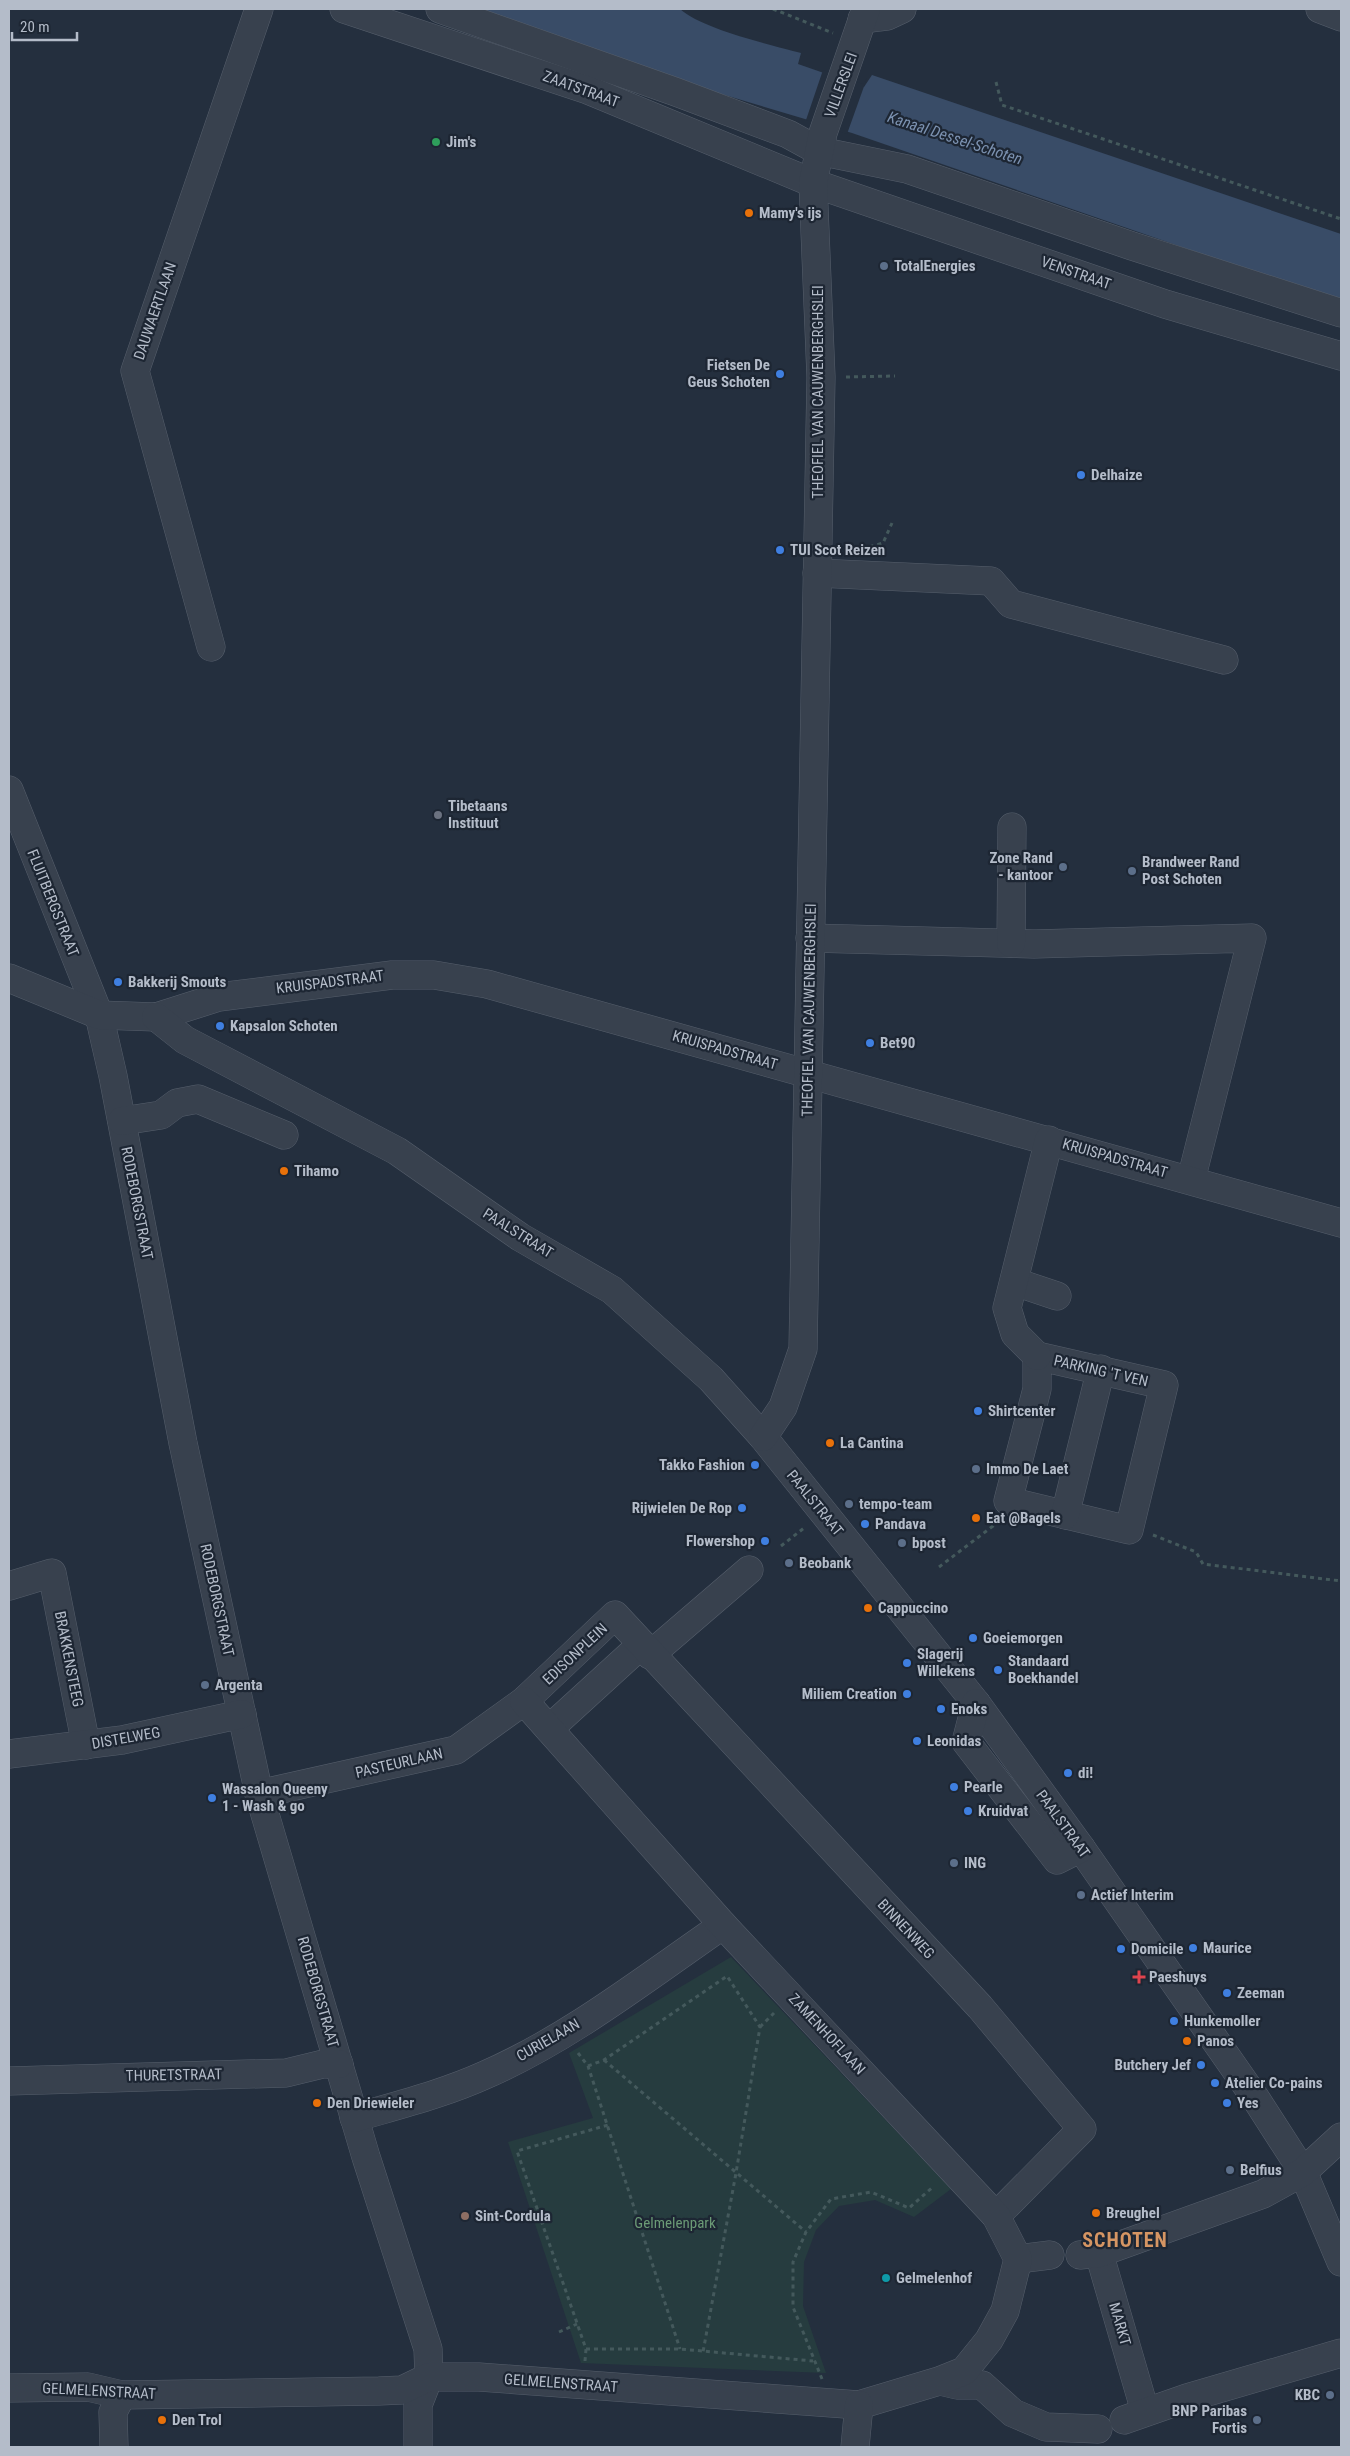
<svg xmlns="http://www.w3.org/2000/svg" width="1350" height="2456" font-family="'Roboto Condensed',sans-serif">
	<rect width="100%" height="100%" fill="#242f3e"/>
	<!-- green -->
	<polygon fill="#263c3f" points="731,1957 951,2189 914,2217 875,2200 839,2206 816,2230 804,2262 803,2306 826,2373 581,2363 508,2142 593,2118 569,2053"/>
	<!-- water -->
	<path fill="#394c67" d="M464 9H680C702 29 771 45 801 53L798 64 864 87 872 75 1341 234V302L852 133 718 93Z"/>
	<!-- pier -->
	<polygon fill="#242f3e" points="823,70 863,84 867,78 847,134 806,120"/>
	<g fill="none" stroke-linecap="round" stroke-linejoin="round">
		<defs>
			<g id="minor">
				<polyline points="344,9 588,90 813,183 1165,304 1341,356"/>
				<polyline points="440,9 676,92 788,134 819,151 907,169 1132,246 1341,313"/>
				<polyline points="1320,9 1341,17"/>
				<polyline points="862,19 887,16 902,9"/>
				<polyline points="817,573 991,581 1011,604 1224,660"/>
				<polyline points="211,647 135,371 259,9"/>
				<polyline points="9,790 99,1015 113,1076 183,1443 259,1794 366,2157 428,2349 429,2377 418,2405 418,2447"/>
				<polyline points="810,938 1034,944 1252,938 1191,1180"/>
				<polyline points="1011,943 1012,827"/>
				<polyline points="9,978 99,1015 156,1017 219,997 392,975 434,975 487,984 1341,1223"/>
				<polyline points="156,1017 185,1040 397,1151 520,1237 612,1290 711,1379 763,1437 976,1703 1081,1848 1256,2099 1303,2172 1341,2262"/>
				<polyline points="122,1121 161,1115 177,1103 198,1099 284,1135"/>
				<polyline points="1015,1282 1057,1296"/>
				<polygon points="1037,1356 1164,1385 1129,1530 1008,1501 1037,1389"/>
				<polyline points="1037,1356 1015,1334 1007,1308 1049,1140"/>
				<polyline points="763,1437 783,1407 803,1349 821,377 813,183 823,133 866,9"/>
				<polyline points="1065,1515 1101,1369"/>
				<polyline points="9,1586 52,1573 86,1745"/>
				<polyline points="650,1655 749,1570"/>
				<polyline points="976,1703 966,1742 1057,1860 1081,1848"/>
				<polyline points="549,1729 641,1645"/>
				<polyline points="9,1754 122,1740 242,1714"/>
				<polyline points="259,1794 456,1750 524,1701 615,1615 980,2007 1082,2129 996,2216"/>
				<polyline points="9,2081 286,2073 323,2064 339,2064"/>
				<path d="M354 2118C398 2105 443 2094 485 2075 570 2038 646 1978 723 1925"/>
				<polyline points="1099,2253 1145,2411"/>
				<polyline points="1080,2255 1099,2253 1263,2194 1303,2172 1341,2137"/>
				<polyline points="1018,2259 1050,2255"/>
				<polyline points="940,2381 957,2385 982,2385 1013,2413 1046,2427 1098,2429"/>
				<polyline points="9,2388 88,2387 122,2395 379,2391 402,2390 429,2377 479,2377 859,2405 939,2381 964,2371 989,2340 1005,2311 1018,2259 996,2216 723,1925 524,1701"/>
				<polyline points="1124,2420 1187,2398 1341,2353"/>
				<polyline points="114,2447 113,2412 122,2395"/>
				<polyline points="855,2447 859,2405"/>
			</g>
		</defs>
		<!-- minor casing -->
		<use href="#minor" stroke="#565f6c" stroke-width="29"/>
		<!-- path -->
		<g stroke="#44595c" stroke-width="3" stroke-dasharray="4 4" stroke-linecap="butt">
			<polyline points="773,9 833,33"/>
			<polyline points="996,82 1002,105 1341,219"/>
			<polyline points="846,377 895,376"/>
			<polyline points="862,549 883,543 892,523"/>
			<polyline points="1153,1535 1196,1552 1203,1564 1341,1581"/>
			<polyline points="781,1546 804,1528"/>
			<polyline points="939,1567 993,1526 996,1521"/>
			<polyline points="760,2027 774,2013"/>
			<polyline points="578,2053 588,2066 680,2349"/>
			<polyline points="604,2060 806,2232"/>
			<polyline points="588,2066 604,2060 727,1976 760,2027 736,2173 703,2352"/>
			<polyline points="559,2332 577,2324"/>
			<polyline points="586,2349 680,2349 813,2361"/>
			<polyline points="585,2361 586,2349 517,2151 608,2125"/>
			<polyline points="822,2379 793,2307 793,2262 806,2232 831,2199 871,2192 909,2208 934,2186"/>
		</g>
		<!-- minor -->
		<use href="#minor" stroke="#38414e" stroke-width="28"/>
	</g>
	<!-- markers -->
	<circle fill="#2e9e5b" stroke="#1d2633" stroke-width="2" cx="436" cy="142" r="5"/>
	<g fill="#e8710a" stroke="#1d2633" stroke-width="2">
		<circle cx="749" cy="213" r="5"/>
		<circle cx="284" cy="1171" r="5"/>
		<circle cx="830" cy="1443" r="5"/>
		<circle cx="976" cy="1518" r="5"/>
		<circle cx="868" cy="1608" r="5"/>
		<circle cx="1187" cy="2041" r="5"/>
		<circle cx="317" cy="2103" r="5"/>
		<circle cx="1096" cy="2213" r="5"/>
		<circle cx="162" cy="2420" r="5"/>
	</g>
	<g fill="#5c6f8a" stroke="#1d2633" stroke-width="2">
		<circle cx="884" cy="266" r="5"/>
		<circle cx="1063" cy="867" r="5"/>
		<circle cx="1132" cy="871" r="5"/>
		<circle cx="976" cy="1469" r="5"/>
		<circle cx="849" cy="1504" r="5"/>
		<circle cx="902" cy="1543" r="5"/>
		<circle cx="789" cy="1563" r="5"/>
		<circle cx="205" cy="1685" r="5"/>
		<circle cx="954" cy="1863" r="5"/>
		<circle cx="1081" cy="1895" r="5"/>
		<circle cx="1230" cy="2170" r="5"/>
		<circle cx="1330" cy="2395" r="5"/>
		<circle cx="1257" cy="2420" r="5"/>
	</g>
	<g fill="#3f7fe0" stroke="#1d2633" stroke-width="2">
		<circle cx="780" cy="374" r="5"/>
		<circle cx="1081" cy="475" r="5"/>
		<circle cx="780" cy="550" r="5"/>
		<circle cx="118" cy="982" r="5"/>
		<circle cx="220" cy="1026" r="5"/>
		<circle cx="870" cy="1043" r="5"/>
		<circle cx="978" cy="1411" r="5"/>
		<circle cx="755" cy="1465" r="5"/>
		<circle cx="742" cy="1508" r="5"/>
		<circle cx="865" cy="1524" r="5"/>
		<circle cx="765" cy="1541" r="5"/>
		<circle cx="973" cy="1638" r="5"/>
		<circle cx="907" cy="1663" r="5"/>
		<circle cx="998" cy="1670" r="5"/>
		<circle cx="907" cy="1694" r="5"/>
		<circle cx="941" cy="1709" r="5"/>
		<circle cx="917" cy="1741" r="5"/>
		<circle cx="1068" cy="1773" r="5"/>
		<circle cx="954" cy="1787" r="5"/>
		<circle cx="212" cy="1798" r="5"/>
		<circle cx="968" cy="1811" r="5"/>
		<circle cx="1193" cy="1948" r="5"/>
		<circle cx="1121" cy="1949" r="5"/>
		<circle cx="1227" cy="1993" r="5"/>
		<circle cx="1174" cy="2021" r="5"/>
		<circle cx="1201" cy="2065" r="5"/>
		<circle cx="1215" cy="2083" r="5"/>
		<circle cx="1227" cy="2103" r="5"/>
	</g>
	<circle fill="#6b7280" stroke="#1d2633" stroke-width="2" cx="438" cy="815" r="5"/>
	<path fill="#e0444e" stroke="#1d2633" stroke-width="2" d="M1136.5 1969.5h5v5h5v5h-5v5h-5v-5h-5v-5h5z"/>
	<circle fill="#8d6e63" stroke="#1d2633" stroke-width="2" cx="465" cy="2216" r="5"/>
	<circle fill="#0f9aa8" stroke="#1d2633" stroke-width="2" cx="886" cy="2278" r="5"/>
	<g text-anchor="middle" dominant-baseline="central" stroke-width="4.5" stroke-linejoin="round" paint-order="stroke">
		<!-- street labels -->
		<g font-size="15" fill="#b4bcc9" stroke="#1d2633">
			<text transform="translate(841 85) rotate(-70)">VILLERSLEI</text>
			<text transform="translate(581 89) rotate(20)">ZAATSTRAAT</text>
			<text transform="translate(1076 273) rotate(19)">VENSTRAAT</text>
			<text transform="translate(155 311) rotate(-71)">DAUWAERTLAAN</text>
			<text transform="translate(818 392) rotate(-90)">THEOFIEL VAN CAUWENBERGHSLEI</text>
			<text transform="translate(53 903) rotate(68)">FLUITBERGSTRAAT</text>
			<text transform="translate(330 982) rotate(-7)">KRUISPADSTRAAT</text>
			<text transform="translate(809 1010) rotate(-89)">THEOFIEL VAN CAUWENBERGHSLEI</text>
			<text transform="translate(725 1050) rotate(16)">KRUISPADSTRAAT</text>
			<text transform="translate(1115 1158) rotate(16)">KRUISPADSTRAAT</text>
			<text transform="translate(137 1203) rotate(79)">RODEBORGSTRAAT</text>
			<text transform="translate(518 1233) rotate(32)">PAALSTRAAT</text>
			<text transform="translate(1101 1371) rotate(13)">PARKING 'T VEN</text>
			<text transform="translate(815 1503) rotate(51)">PAALSTRAAT</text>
			<text transform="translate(217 1600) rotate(78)">RODEBORGSTRAAT</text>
			<text transform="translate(575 1654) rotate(-43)">EDISONPLEIN</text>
			<text transform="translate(69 1659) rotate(79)">BRAKKENSTEEG</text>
			<text transform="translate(126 1738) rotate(-10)">DISTELWEG</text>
			<text transform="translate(399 1763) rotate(-13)">PASTEURLAAN</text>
			<text transform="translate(1063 1824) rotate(54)">PAALSTRAAT</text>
			<text transform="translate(906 1929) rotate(47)">BINNENWEG</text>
			<text transform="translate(318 1992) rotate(74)">RODEBORGSTRAAT</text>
			<text transform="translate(827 2034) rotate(47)">ZAMENHOFLAAN</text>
			<text transform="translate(548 2040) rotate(-30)">CURIELAAN</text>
			<text transform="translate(174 2075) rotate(-1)">THURETSTRAAT</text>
			<text transform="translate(1120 2324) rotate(74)">MARKT</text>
			<text transform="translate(561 2383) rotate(4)">GELMELENSTRAAT</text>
			<text transform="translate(99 2391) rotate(3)">GELMELENSTRAAT</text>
		</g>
		<!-- poi labels -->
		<g font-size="15" font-weight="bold" fill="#b4bcc9" stroke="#1d2633" text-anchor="start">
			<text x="446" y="142">Jim's</text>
			<text x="759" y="213">Mamy's ijs</text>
			<text x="894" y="266">TotalEnergies</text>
			<text x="770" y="365" text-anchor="end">Fietsen De<tspan x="770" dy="17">Geus Schoten</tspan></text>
			<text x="1091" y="475">Delhaize</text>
			<text x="790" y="550">TUI Scot Reizen</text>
			<text x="448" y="806">Tibetaans<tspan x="448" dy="17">Instituut</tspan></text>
			<text x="1053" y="858" text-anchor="end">Zone Rand<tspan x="1053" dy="17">- kantoor</tspan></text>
			<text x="1142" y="862">Brandweer Rand<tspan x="1142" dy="17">Post Schoten</tspan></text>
			<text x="128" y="982">Bakkerij Smouts</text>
			<text x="230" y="1026">Kapsalon Schoten</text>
			<text x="880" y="1043">Bet90</text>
			<text x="294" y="1171">Tihamo</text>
			<text x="988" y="1411">Shirtcenter</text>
			<text x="840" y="1443">La Cantina</text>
			<text x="745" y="1465" text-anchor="end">Takko Fashion</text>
			<text x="986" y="1469">Immo De Laet</text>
			<text x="859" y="1504">tempo-team</text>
			<text x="732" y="1508" text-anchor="end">Rijwielen De Rop</text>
			<text x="986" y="1518">Eat @Bagels</text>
			<text x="875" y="1524">Pandava</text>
			<text x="755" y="1541" text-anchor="end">Flowershop</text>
			<text x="912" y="1543">bpost</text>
			<text x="799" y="1563">Beobank</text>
			<text x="878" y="1608">Cappuccino</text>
			<text x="983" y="1638">Goeiemorgen</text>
			<text x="917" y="1654">Slagerij<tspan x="917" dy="17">Willekens</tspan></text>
			<text x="1008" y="1661">Standaard<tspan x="1008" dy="17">Boekhandel</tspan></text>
			<text x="215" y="1685">Argenta</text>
			<text x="897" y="1694" text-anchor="end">Miliem Creation</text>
			<text x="951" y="1709">Enoks</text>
			<text x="927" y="1741">Leonidas</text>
			<text x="1078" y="1773">di!</text>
			<text x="964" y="1787">Pearle</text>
			<text x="222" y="1789">Wassalon Queeny<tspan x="222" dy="17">1 - Wash &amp; go</tspan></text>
			<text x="978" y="1811">Kruidvat</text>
			<text x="964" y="1863">ING</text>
			<text x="1091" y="1895">Actief Interim</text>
			<text x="1203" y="1948">Maurice</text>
			<text x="1131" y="1949">Domicile</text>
			<text x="1149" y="1977">Paeshuys</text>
			<text x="1237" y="1993">Zeeman</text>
			<text x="1184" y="2021">Hunkemoller</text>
			<text x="1197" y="2041">Panos</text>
			<text x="1191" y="2065" text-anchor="end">Butchery Jef</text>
			<text x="1225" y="2083">Atelier Co-pains</text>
			<text x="327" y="2103">Den Driewieler</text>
			<text x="1237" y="2103">Yes</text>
			<text x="1240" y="2170">Belfius</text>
			<text x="1106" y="2213">Breughel</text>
			<text x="475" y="2216">Sint-Cordula</text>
			<text x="896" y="2278">Gelmelenhof</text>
			<text x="1320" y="2395" text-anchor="end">KBC</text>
			<text x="1247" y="2411" text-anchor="end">BNP Paribas<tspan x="1247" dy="17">Fortis</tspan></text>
			<text x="172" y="2420">Den Trol</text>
		</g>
		<!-- park labels -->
		<g font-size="15" fill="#6b9a76" stroke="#1d2633">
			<text x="675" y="2223">Gelmelenpark</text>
		</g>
		<!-- water labels -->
		<g font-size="16" font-style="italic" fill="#7c92b1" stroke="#1d2633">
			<text transform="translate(955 138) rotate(18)">Kanaal Dessel-Schoten</text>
		</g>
		<!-- district labels -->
		<g font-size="20" font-weight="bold" letter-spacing="1" fill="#d59563" stroke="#1d2633">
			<text x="1125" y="2240">SCHOTEN</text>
		</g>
	</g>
	<!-- border -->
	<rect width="1350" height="2456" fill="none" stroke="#b4bcc9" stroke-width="20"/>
	<!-- scale -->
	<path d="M12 32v8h65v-8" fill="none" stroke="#b4bcc9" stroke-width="2.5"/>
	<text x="20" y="32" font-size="15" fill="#b4bcc9" stroke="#1d2633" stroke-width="4" paint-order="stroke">20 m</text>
</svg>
